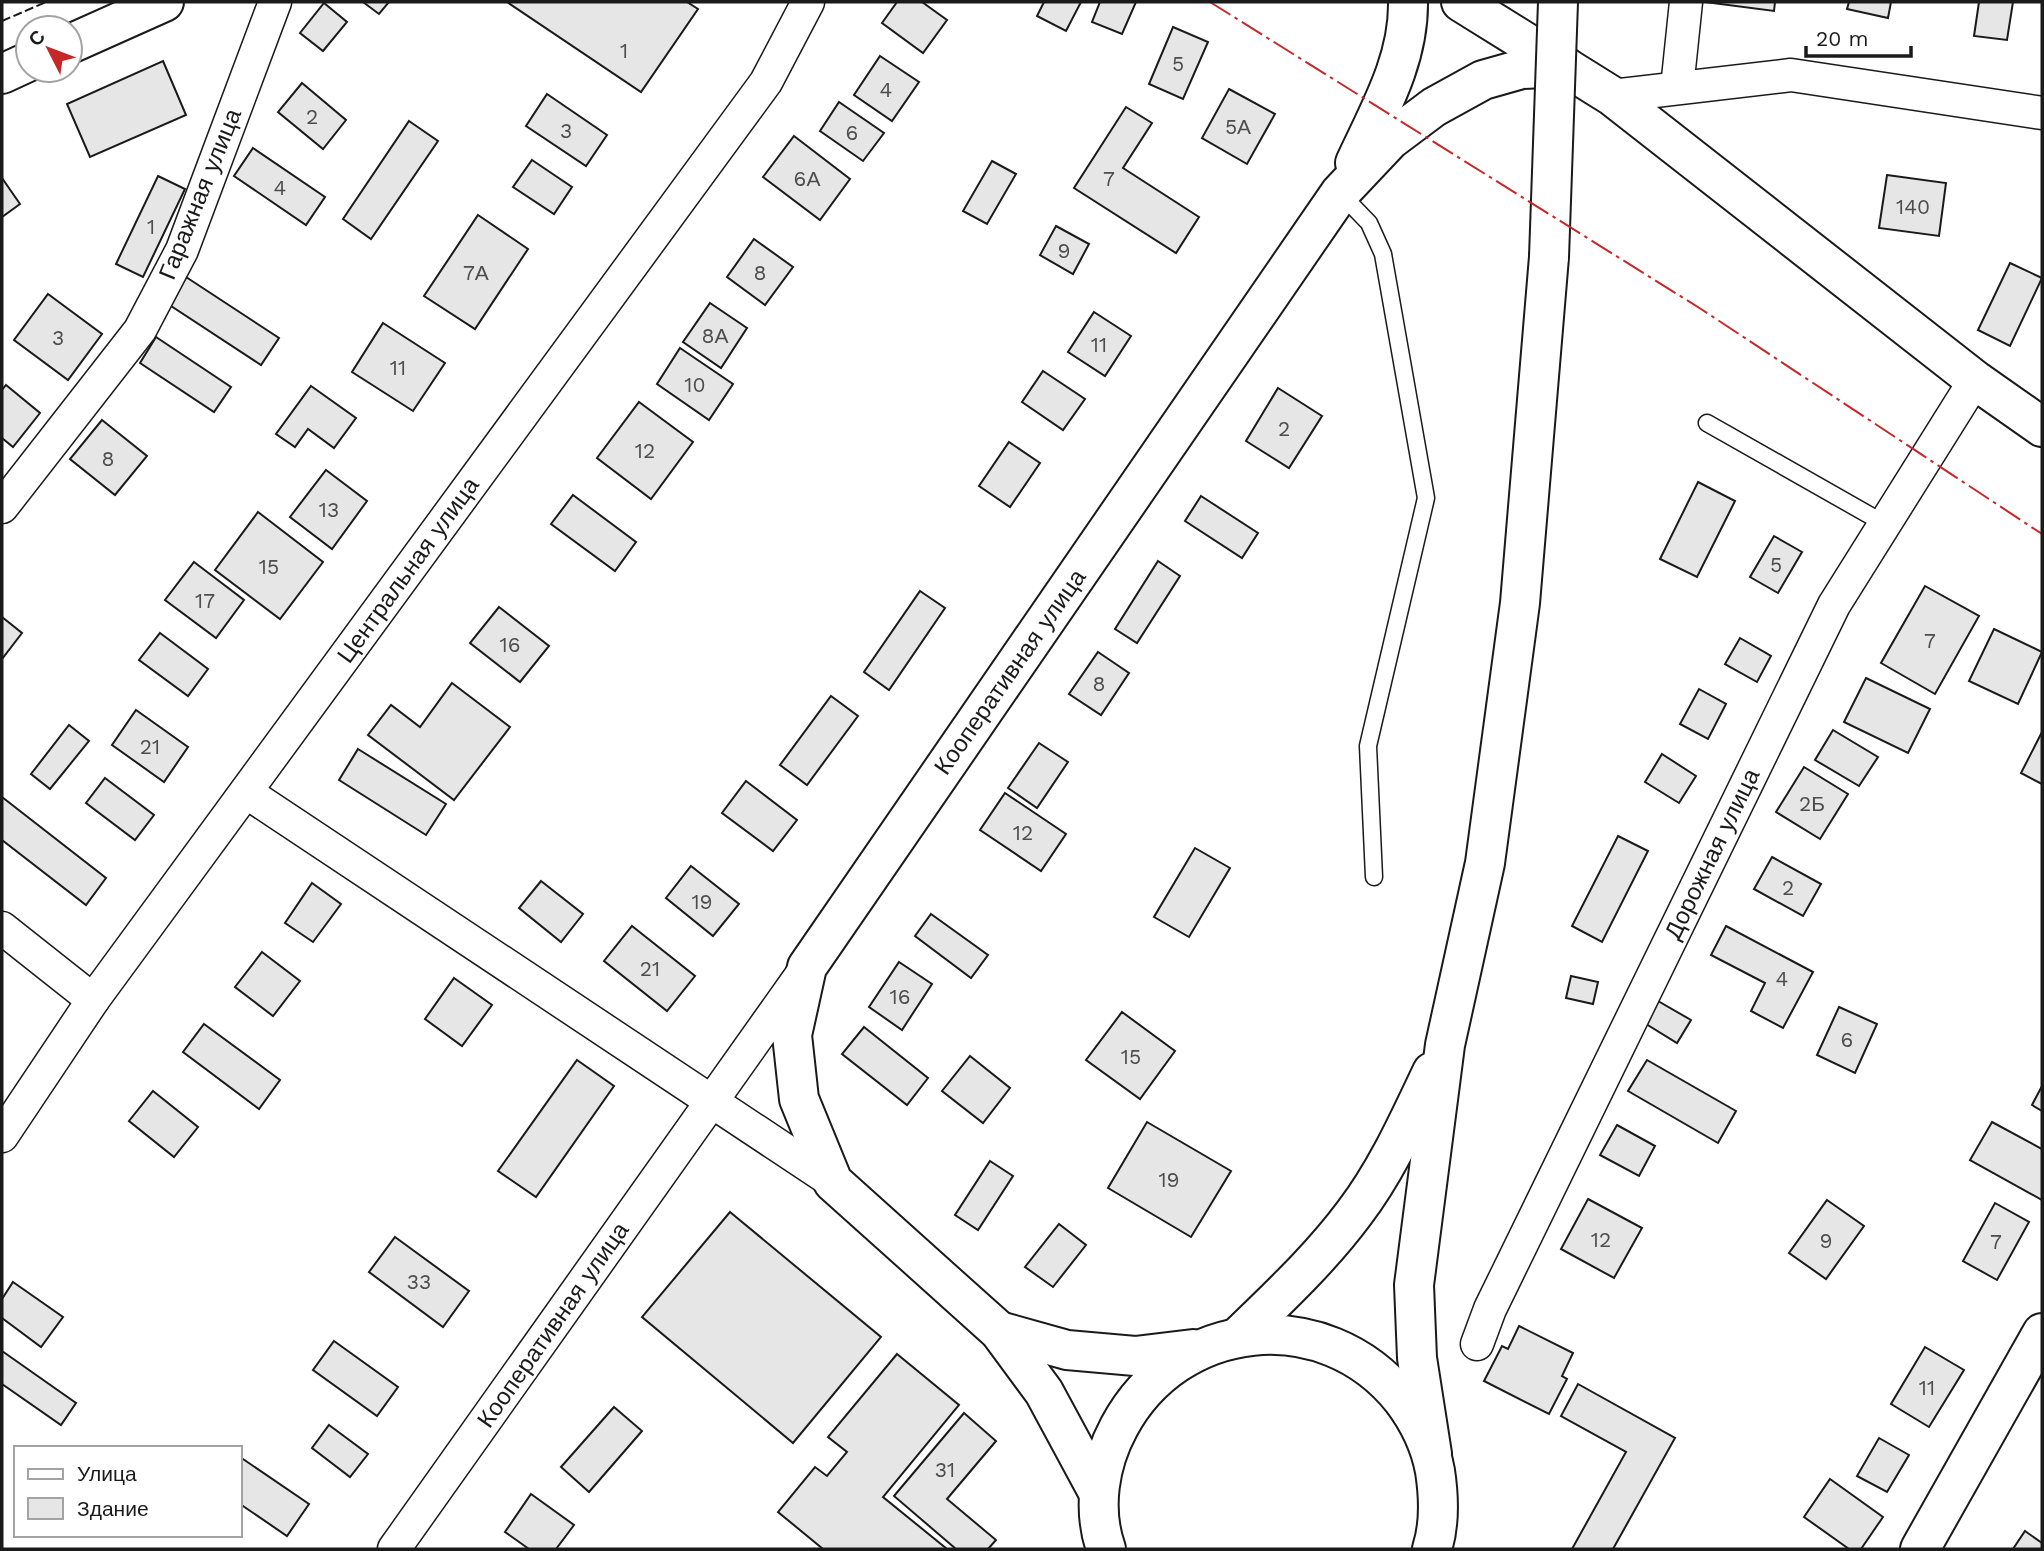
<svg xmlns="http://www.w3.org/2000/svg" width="2044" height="1551" font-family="'Work Sans',sans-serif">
	<rect width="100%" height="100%" fill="#fff"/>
	<!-- building -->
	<g fill="#e6e6e6" stroke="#1a1a1a" stroke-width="2">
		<polygon points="363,2 389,2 379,14"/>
		<polygon points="507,2 687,2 698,9 641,92"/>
		<polygon points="897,2 922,2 947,20 923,53 882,23"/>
		<polygon points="1044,2 1081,2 1066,31 1037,16"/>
		<polygon points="1100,2 1136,2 1122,34 1092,22"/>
		<polygon points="1705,2 1775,2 1774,11"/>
		<polygon points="1849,2 1891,2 1888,18 1847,9"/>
		<polygon points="1979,2 2013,2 2007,40 1974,36"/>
		<polygon points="324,3 347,22 323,51 300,33"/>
		<polygon points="1173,27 1208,42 1183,99 1149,84"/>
		<polygon points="880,56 919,82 892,121 854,95"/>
		<polygon points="163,61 186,115 90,157 67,104"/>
		<polygon points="302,83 346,120 323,149 278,112"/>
		<polygon points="1229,89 1275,114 1247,164 1202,138"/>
		<polygon points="547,94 607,135 586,166 526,126"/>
		<polygon points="839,102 884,133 863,161 820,131"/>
		<polygon points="1126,107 1152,123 1123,168 1199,217 1176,253 1074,188"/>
		<polygon points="409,121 438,141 371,239 343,219"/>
		<polygon points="794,136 850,179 820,220 763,177"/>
		<polygon points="253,148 325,197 306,225 234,176"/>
		<polygon points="532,160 572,187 554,214 513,187"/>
		<polygon points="992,161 1016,174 987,224 963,211"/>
		<polygon points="1887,175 1946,183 1939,236 1879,228"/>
		<polygon points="158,176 185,189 143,277 116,264"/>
		<polygon points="2,178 20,204 2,217"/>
		<polygon points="478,215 528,249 475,329 424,296"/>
		<polygon points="1056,226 1089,244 1073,274 1040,255"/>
		<polygon points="754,239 793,267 765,305 727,277"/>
		<polygon points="2010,263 2042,278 2010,346 1978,330"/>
		<polygon points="186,277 279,338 261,365 168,304"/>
		<polygon points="48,294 102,334 68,380 14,340"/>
		<polygon points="710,303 747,328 721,368 683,342"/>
		<polygon points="1094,312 1131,336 1105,376 1068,352"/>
		<polygon points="383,323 445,363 413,411 352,372"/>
		<polygon points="156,337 231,387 214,412 140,363"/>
		<polygon points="680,348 733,384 709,420 657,384"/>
		<polygon points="1043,371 1085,399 1063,430 1022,402"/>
		<polygon points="6,385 40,413 13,447 2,438 2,390"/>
		<polygon points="311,386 356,418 334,448 308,429 295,447 276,434"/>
		<polygon points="1278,388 1322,416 1289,468 1246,441"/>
		<polygon points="639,402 693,442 651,499 597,458"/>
		<polygon points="102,420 147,456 115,495 70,459"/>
		<polygon points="1009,442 1040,463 1010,507 979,486"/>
		<polygon points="326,470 367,501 332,549 290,517"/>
		<polygon points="1698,482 1735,501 1697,577 1660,559"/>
		<polygon points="573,495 636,542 615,571 551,524"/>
		<polygon points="1201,496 1258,533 1242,558 1185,521"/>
		<polygon points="258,512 323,562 280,619 215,570"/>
		<polygon points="1774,536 1802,552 1778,593 1750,577"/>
		<polygon points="1158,561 1180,576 1137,643 1115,629"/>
		<polygon points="194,562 244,600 216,638 165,600"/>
		<polygon points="1925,586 1979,616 1935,694 1881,663"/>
		<polygon points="920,591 945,608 889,690 864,672"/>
		<polygon points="499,607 549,646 520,682 470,643"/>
		<polygon points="2,617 22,633 2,659"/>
		<polygon points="1994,629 2042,652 2018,704 1969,681"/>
		<polygon points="160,633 208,669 188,696 139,660"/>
		<polygon points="1740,638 1771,656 1757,682 1725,664"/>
		<polygon points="1098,652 1129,673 1101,715 1069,694"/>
		<polygon points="1866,678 1930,709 1908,753 1844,722"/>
		<polygon points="452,683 510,727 454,800 368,735 391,705 420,727"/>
		<polygon points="1699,689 1726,704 1708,739 1680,724"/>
		<polygon points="831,696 858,716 807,785 780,765"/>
		<polygon points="136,710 188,747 164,782 112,745"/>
		<polygon points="69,725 89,741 50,789 31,774"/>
		<polygon points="1833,730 1878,757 1859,786 1815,760"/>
		<polygon points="2042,732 2042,784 2021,773"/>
		<polygon points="1039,743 1068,762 1037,808 1008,788"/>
		<polygon points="358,749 446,804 426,835 339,780"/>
		<polygon points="1662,754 1696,776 1679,803 1645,782"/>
		<polygon points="1804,767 1848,794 1820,839 1776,812"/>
		<polygon points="105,778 154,815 135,840 86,803"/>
		<polygon points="746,781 797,820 773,851 722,813"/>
		<polygon points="1005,793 1066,834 1041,871 980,830"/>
		<polygon points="2,797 106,878 86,905 2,840"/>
		<polygon points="1618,836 1648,851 1602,942 1572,926"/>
		<polygon points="1195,848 1230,868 1189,937 1154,917"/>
		<polygon points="1772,857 1821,884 1803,916 1754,889"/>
		<polygon points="691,866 739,904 713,936 666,898"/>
		<polygon points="541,881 583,914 561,942 519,908"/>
		<polygon points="312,883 341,904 313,942 285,923"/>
		<polygon points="931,914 988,955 971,978 915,936"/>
		<polygon points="632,926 695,976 667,1011 604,961"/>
		<polygon points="1726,926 1813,972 1783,1028 1751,1011 1765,983 1711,955"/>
		<polygon points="262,952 300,981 273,1016 235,987"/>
		<polygon points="899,962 932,984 902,1030 869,1007"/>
		<polygon points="1571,976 1598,982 1593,1004 1566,998"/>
		<polygon points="454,978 492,1005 462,1046 425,1019"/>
		<polygon points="1651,997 1691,1020 1677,1043 1638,1019"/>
		<polygon points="1839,1007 1877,1024 1855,1073 1817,1055"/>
		<polygon points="1122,1012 1175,1051 1140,1099 1086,1060"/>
		<polygon points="204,1024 280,1080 259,1109 183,1052"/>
		<polygon points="864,1027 928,1078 907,1105 842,1054"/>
		<polygon points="970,1056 1010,1088 983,1123 942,1091"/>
		<polygon points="577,1060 614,1086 536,1197 498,1171"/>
		<polygon points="1647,1060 1736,1111 1718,1143 1628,1091"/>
		<polygon points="2042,1086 2042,1111 2032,1105"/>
		<polygon points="153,1091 198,1127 174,1157 129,1121"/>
		<polygon points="1147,1122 1231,1171 1191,1237 1108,1188"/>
		<polygon points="1992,1122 2042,1149 2042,1200 1970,1160"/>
		<polygon points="1617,1125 1655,1146 1639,1176 1600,1155"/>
		<polygon points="990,1161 1013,1176 978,1230 955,1215"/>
		<polygon points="1588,1199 1642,1228 1614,1278 1561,1249"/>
		<polygon points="1827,1200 1864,1226 1826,1279 1789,1253"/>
		<polygon points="1995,1203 2029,1222 1997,1280 1963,1261"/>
		<polygon points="730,1212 881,1337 793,1443 642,1317"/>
		<polygon points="1059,1224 1086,1245 1053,1287 1025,1267"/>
		<polygon points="395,1237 469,1291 443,1327 369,1272"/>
		<polygon points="13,1282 63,1317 41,1347 2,1318 2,1299"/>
		<polygon points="1519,1326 1573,1353 1562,1376 1567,1379 1549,1414 1484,1381 1502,1346 1508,1349"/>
		<polygon points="334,1341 398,1387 377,1416 313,1370"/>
		<polygon points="1925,1347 1964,1370 1929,1427 1891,1404"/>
		<polygon points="2,1351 76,1403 61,1425 2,1384"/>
		<polygon points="897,1354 959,1405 883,1497 947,1549 823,1549 778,1512 815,1467 827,1476 847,1452 828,1437"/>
		<polygon points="1578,1384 1675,1438 1613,1549 1572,1549 1626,1452 1561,1416"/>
		<polygon points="614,1407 642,1431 589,1492 561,1467"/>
		<polygon points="964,1413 996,1441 947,1499 996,1540 988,1549 956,1549 894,1496"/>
		<polygon points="329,1425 368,1454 350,1477 312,1448"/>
		<polygon points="1879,1438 1909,1455 1887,1492 1857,1476"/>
		<polygon points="240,1457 309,1504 287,1536 240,1504"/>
		<polygon points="1830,1479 1883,1517 1861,1549 1849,1549 1804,1517"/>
		<polygon points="531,1494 574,1525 556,1549 529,1549 505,1532"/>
		<polygon points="2025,1531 2042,1543 2042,1549 2013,1549"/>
	</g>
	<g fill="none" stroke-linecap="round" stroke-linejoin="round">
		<defs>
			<g id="lane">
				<polyline points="1341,194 1369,223 1383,254 1426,498 1368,746 1374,877"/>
				<polyline points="1707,423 1885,524"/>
			</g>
			<g id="street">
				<polyline points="1677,88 1686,2"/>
				<polyline points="1612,96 1791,75 2042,113"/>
				<polyline points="2,507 140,330 182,250 275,2"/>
				<polyline points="246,792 833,1182"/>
				<polyline points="2,928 93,1000"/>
				<polyline points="2,1136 93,1000 766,82 808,2"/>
				<polyline points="1477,1344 1490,1309 1834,605 1975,380"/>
				<polyline points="394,1549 802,974"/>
			</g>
			<g id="secondary">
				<path d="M1355 163C1379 111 1409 60 1408 2"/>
				<polyline points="999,1331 1067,1350 1135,1356 1193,1349"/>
				<path d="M1238 1337C1279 1297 1321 1258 1355 1212 1387 1170 1409 1120 1432 1072"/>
				<polyline points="1432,1454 1417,1358 1414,1285 1445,1045 1485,863 1520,603 1549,257"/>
				<polyline points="1098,1492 1044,1392 999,1331 833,1182 799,1099 792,1035 807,967 1340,193 1390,140 1434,107 1483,80 1522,69 1566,67"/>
				<path d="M1106 1549C1092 1509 1099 1464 1119 1427 1177 1318 1324 1302 1402 1399 1418 1420 1430 1444 1435 1471 1439 1497 1440 1524 1432 1549"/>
				<polyline points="1920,1549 2042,1333"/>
			</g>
			<g id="primary">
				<polyline points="1461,2 1612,96 1975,380 2042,427"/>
				<polyline points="70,44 164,2"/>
				<polyline points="2,74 28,62"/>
			</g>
		</defs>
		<!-- lane casing -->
		<use href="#lane" stroke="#1a1a1a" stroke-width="19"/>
		<!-- street casing -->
		<use href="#street" stroke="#1a1a1a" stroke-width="35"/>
		<!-- secondary casing -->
		<use href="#secondary" stroke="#1a1a1a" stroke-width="42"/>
		<!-- primary casing -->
		<use href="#primary" stroke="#1a1a1a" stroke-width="42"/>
		<!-- lane -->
		<use href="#lane" stroke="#fff" stroke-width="16"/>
		<!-- street -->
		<use href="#street" stroke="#fff" stroke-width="32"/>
		<!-- secondary -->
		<use href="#secondary" stroke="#fff" stroke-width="38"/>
		<!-- primary -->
		<use href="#primary" stroke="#fff" stroke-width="38"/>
		<defs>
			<polyline id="secondary-bridge" points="1549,257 1558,2"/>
		</defs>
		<!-- secondary-bridge casing -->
		<use href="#secondary-bridge" stroke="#1a1a1a" stroke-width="42" stroke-linecap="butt"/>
		<!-- secondary-bridge -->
		<use href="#secondary-bridge" stroke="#fff" stroke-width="38"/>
		<!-- fence -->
		<polyline stroke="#1a1a1a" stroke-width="2" stroke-dasharray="9 3.5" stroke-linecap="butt" points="2,21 46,2"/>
		<!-- power -->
		<polyline stroke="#c62828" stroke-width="2" stroke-dasharray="24 5 3.5 5" stroke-linecap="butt" points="1210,2 1701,309 2042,534"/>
	</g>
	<g text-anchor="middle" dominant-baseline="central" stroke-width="5" stroke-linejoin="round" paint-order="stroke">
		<!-- number labels -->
		<g font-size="21" fill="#4d4d4d">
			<text x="624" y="50">1</text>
			<text x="1178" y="63">5</text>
			<text x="886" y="89">4</text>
			<text x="312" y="116">2</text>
			<text x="1238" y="126">5А</text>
			<text x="566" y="130">3</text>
			<text x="852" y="132">6</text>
			<text x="807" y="178">6А</text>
			<text x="1109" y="178">7</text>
			<text x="280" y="187">4</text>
			<text x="1913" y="206">140</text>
			<text x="151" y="226">1</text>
			<text x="1064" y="250">9</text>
			<text x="476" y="272">7А</text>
			<text x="760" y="272">8</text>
			<text x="715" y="335">8А</text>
			<text x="58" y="337">3</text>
			<text x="1099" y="344">11</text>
			<text x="398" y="367">11</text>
			<text x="695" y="384">10</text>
			<text x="1284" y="428">2</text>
			<text x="645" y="450">12</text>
			<text x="108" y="458">8</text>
			<text x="329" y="509">13</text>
			<text x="1776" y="564">5</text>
			<text x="269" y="566">15</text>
			<text x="205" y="600">17</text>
			<text x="1930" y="640">7</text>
			<text x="510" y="644">16</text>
			<text x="1099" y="683">8</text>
			<text x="150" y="746">21</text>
			<text x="1812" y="803">2Б</text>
			<text x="1023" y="832">12</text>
			<text x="1788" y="887">2</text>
			<text x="702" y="901">19</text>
			<text x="650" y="968">21</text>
			<text x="1782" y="978">4</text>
			<text x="900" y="996">16</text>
			<text x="1847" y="1039">6</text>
			<text x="1131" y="1056">15</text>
			<text x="1169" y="1179">19</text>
			<text x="1601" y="1239">12</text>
			<text x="1826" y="1240">9</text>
			<text x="1996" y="1241">7</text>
			<text x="419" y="1281">33</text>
			<text x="1927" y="1387">11</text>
			<text x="945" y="1469">31</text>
		</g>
		<!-- street labels -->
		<g font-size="24" fill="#1a1a1a" stroke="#fff">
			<text transform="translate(200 194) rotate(-68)">Гаражная улица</text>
			<text transform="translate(408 570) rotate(-54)">Центральная улица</text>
			<text transform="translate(1010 672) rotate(-55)">Кооперативная улица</text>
			<text transform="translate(1712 854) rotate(-64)">Дорожная улица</text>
			<text transform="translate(553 1325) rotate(-55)">Кооперативная улица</text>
		</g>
	</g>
	<!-- border -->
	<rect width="2044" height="1551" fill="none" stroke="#1a1a1a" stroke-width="7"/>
	<!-- legend -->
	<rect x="14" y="1446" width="228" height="91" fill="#ffffff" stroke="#a3a3a3" stroke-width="2"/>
	<rect x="28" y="1469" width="35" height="10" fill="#ffffff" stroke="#a3a3a3" stroke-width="2"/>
	<text x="77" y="1481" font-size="21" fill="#1a1a1a">Улица</text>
	<rect x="28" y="1498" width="35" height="21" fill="#e6e6e6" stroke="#a3a3a3" stroke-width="2"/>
	<text x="77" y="1516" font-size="21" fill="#1a1a1a">Здание</text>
	<!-- north arrow -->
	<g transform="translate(49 49) rotate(312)"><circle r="33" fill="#ffffff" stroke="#a3a3a3" stroke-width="2"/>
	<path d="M0-5L12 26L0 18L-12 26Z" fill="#c62828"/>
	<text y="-10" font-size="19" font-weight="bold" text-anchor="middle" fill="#1a1a1a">С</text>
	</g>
	<!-- scale -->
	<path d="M1806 46v10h105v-10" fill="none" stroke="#1a1a1a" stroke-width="3.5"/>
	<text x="1816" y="46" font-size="21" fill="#1a1a1a" stroke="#ffffff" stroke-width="5" paint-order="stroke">20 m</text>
</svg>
